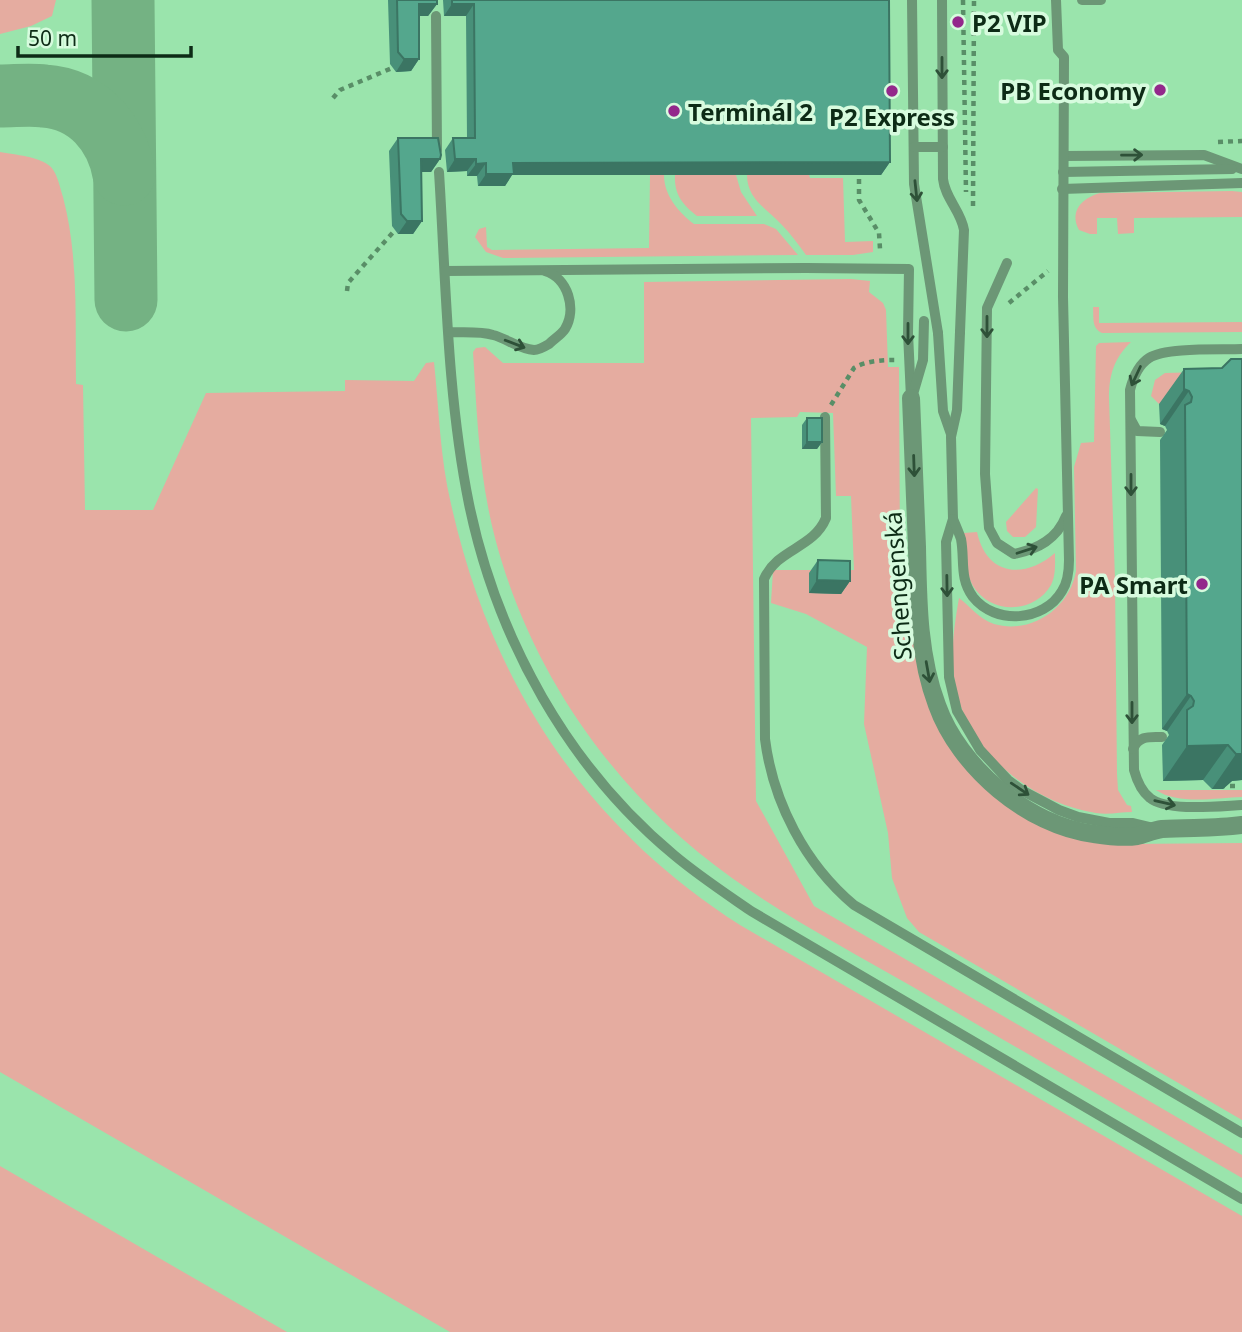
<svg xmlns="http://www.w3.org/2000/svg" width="1242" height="1332" font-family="'Noto Sans',sans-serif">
	<rect width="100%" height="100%" fill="#9ae4ac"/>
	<!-- green -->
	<g fill="#e5aca0">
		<polygon points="0,0 56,0 52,16 31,26 0,34"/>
		<path d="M0 152C15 155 39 156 51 167 58 175 60 188 63 197 79 258 75 321 76 384L83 385 85 510H153L206 393 345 391V380L414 381 426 363 434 362C439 409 440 458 451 504 491 683 585 826 740 925L1242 1216V1332H450L0 1072Z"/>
		<path d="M650 175H664C664 195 678 212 694 224H764L776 229 798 255 503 258 486 252 475 237 479 229 486 227 487 247 492 250 649 248Z"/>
		<path d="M675 175H736L741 192 757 216H697C682 204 674 194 675 175Z"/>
		<path d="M747 175H809L810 178H843L845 242 873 241V252L853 255H806C798 244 790 233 781 224 766 208 747 199 747 175Z"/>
		<path d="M1232 191 1242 192V217L1134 218V233L1118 234 1117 218H1097V234H1090L1079 230C1069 211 1082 198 1100 193Z"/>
		<path d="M851 279 870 281 869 292 883 303 886 310 888 367H899L900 563 915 646 931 713 945 741 991 793 1128 844 1242 843V1120L919 932 907 918 892 878 888 833 864 724 867 647 806 614 771 603 773 570H854L851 496H836L833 413 800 412 797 417 751 418 756 801 814 906 1242 1155V1178C1132 1114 1022 1051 913 987 852 952 789 919 732 878 617 796 531 675 495 538 479 477 477 415 473 352L476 348 485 347 503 363H644V282Z"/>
		<path d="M1093 307H1099V323L1242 322V332L1102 333C1091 328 1094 317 1093 307Z"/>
		<path d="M1131 342C1114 358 1109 375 1109 398L1115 580 1117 774 1118 790 1127 805 1131 806 1132 812C1121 812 1109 815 1096 813 1032 803 965 751 955 683 950 654 954 627 959 598 970 606 979 619 994 624 1031 635 1070 608 1076 571L1074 467 1081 443 1094 442 1096 346 1099 343Z"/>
		<polygon points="1242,371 1201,403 1159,404 1151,396 1155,380 1165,373"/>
		<polygon points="1036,488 1038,489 1036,527 1025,537 1013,537 1007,531 1006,522"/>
		<path d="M977 532C987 577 1025 579 1055 553 1055 563 1056 575 1051 585 1034 614 991 615 973 586 964 571 965 550 964 533Z"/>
		<path d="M1156 790H1242V797C1215 798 1178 805 1156 790Z"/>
		<polygon points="0,1166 287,1332 0,1332"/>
	</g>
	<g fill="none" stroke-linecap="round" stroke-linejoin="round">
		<!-- taxiway -->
		<g stroke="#74b283" stroke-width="63">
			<polyline points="123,0 126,300"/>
			<path d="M0 96C15 96 30 94 44 96 88 99 117 133 124 174"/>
		</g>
		<!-- path -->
		<g stroke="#598e67" stroke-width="4.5" stroke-dasharray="5 5" stroke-linecap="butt">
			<polyline points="963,0 966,192"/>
			<polyline points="333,98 340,90 392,68"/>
			<polyline points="1218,142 1242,141"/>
			<polyline points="859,169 859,200 879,233 880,249"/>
			<polyline points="973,206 974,0"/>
			<polyline points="347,291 348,283 395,230"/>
			<polyline points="1009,303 1048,271"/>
			<path d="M831 405 854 368C865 361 882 360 895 360"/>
			<polyline points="1220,786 1240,786"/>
		</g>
		<!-- service -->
		<g stroke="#6c9776" stroke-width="10">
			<polyline points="1082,0 1101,0"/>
			<polyline points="436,16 437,150"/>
			<polyline points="1064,156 1204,155 1242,169"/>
			<path d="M439 172C446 282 447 396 469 504 497 639 568 767 674 855 699 876 725 893 751 911L1242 1199"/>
			<polyline points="1063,172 1232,169"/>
			<polyline points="1062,189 1242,183"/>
			<path d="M1007 263 987 308 985 474 989 528 997 543 1014 554C1038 549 1057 539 1066 516"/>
			<polyline points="445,271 806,268 909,269 908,333 911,398"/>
			<path d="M449 332C463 333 480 331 493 335 506 338 519 349 534 350 539 350 544 347 549 344 554 339 561 335 565 329 577 309 568 278 545 271"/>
			<polyline points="960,332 957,410 951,437 953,519 946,542 949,677 957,711 980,750 1008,780 1023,791 1059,810 1078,817 1109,823 1133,823 1154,828"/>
			<polyline points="938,333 943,411 951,434"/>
			<path d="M1242 349C1221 350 1166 347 1149 358 1138 365 1133 378 1130 390L1134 770C1137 781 1141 791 1150 798 1167 812 1220 806 1242 805"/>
			<polyline points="913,394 923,360 924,321"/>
			<path d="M825 417 826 518C813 549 778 548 764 579L765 739C773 802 805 864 854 905L1242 1133"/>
			<polyline points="1131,420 1137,431 1160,432"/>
			<path d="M953 519C956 526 959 533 961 539 965 560 959 578 973 597 995 625 1044 622 1062 591 1068 582 1069 570 1069 560L1063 297 1064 57 1058 50 1056 0"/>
			<path d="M1133 749C1139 735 1150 737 1162 737"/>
		</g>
		<!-- minor -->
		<path stroke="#6c9776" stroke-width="18" d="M911 398C913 447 915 497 917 547 918 599 918 655 937 705 959 767 1028 826 1094 834 1107 836 1124 838 1137 836 1145 834 1154 830 1162 829 1189 827 1215 829 1242 825"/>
		<!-- service-bridge -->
		<g stroke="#6c9776" stroke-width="10">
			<polyline points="912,0 914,184 938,333"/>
			<path d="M942 0 943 179C945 198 961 211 964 230L960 332"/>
			<polyline points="914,147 943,147"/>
		</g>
	</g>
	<!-- wall -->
	<g fill="#489079">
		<polygon points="388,0 437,0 437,4 428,16 419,16 419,59 411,71 396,72 390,64"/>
		<polygon points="443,0 889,0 890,162 881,175 512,175 505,186 478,186 477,176 467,176 467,171 447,172 445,150 453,138 467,138 466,16 444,16"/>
		<polygon points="398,138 440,159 431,172 421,172 422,221 413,234 398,234 392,226 389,151"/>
		<polygon points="1242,359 1242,780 1232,781 1223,789 1212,789 1203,780 1163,781 1162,745 1169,735 1167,731 1162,729 1160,440 1167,430 1165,426 1160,424 1159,404 1184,369 1222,368"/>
		<polygon points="807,418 822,442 817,449 802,449 802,425"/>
		<polygon points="818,560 850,581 841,594 809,593 809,573"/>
	</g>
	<!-- shaded-wall -->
	<g fill="#3b7563">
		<polygon points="419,4 437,4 428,16 411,16"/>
		<polygon points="452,4 474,4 466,16 444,16"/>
		<polygon points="404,59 419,59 411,71 396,72"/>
		<polygon points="421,159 440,159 431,172 412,172"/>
		<polygon points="455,159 476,159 467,171 447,172"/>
		<polygon points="890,162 881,175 512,175 505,186 478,186 486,174 513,163"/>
		<polygon points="486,163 477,176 467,176 476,164"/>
		<polygon points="407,221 422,221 413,234 398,234"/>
		<polygon points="1184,389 1189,391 1165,426 1160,424"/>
		<polygon points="807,442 822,442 817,449 802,449"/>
		<polygon points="817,580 850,581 841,594 809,593"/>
		<polygon points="1187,694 1191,696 1167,731 1162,729"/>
		<polygon points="1228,745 1203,780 1163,781 1187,746"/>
		<polygon points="1236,754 1242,754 1242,780 1232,781 1223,789 1212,789"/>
	</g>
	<!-- building -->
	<g fill="#54a78d" stroke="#3b7563" stroke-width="2">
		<polygon points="397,0 437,0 437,4 419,4 419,59 404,59 398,52"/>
		<polygon points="452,0 889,0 890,162 513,163 514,174 486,174 486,163 476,164 476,159 455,159 453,138 475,138 474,4 452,4"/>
		<polygon points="398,138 438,138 441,155 440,159 421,159 422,221 407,221 401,214"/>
		<polygon points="1231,359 1242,359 1242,754 1236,754 1228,745 1187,746 1187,710 1193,706 1194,701 1191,696 1187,694 1185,405 1191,402 1192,397 1189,391 1184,389 1184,369 1222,368"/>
		<rect x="807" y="418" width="15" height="24"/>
		<polygon points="818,560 850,561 850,581 817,580"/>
	</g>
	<!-- one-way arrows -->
	<defs><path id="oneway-shaft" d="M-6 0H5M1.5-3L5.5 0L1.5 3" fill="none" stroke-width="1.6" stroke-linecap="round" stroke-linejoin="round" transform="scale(1.75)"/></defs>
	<g stroke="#2e5138">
		<use href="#oneway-shaft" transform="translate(942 68) rotate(90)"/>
		<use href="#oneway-shaft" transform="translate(1132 155) rotate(-1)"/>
		<use href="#oneway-shaft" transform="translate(916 191) rotate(84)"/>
		<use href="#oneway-shaft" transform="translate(987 327) rotate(90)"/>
		<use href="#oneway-shaft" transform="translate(908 334) rotate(90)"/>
		<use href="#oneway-shaft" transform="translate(515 344) rotate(21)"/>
		<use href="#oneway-shaft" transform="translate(1136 376) rotate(115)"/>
		<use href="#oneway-shaft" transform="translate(914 466) rotate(88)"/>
		<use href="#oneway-shaft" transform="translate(1131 485) rotate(90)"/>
		<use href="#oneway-shaft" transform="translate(1027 550) rotate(-18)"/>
		<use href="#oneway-shaft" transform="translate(947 586) rotate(89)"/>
		<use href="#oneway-shaft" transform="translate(928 672) rotate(80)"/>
		<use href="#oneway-shaft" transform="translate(1132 713) rotate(90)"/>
		<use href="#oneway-shaft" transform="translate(1020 789) rotate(34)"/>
		<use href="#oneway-shaft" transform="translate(1165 803) rotate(13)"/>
	</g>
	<!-- markers -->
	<g fill="#93288b" stroke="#d7fbde" stroke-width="2.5">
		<circle cx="958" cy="22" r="7"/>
		<circle cx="1160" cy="90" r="7"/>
		<circle cx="892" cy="91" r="7"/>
		<circle cx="674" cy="111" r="7"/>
		<circle cx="1202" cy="584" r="7"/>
	</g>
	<g text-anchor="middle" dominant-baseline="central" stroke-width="7" stroke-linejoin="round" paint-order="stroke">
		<!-- poi labels -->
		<g font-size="24" font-weight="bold" fill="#0d2b16" stroke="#d7fbde" text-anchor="start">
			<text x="972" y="22">P2 VIP</text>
			<text x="1146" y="90" text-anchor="end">PB Economy</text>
			<text x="688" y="111">Terminál 2</text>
			<text x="892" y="116" text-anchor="middle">P2 Express</text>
			<text x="1188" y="584" text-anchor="end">PA Smart</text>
		</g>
		<!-- street labels -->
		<g font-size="24" fill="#0d2b16" stroke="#d7fbde">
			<text transform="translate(897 586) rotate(-94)">Schengenská</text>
		</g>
	</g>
	<!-- scale -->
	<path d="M18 46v10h173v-10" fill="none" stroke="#0d2b16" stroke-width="3.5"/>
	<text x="28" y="46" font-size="21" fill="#0d2b16" stroke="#d7fbde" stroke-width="5" paint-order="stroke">50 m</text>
</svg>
